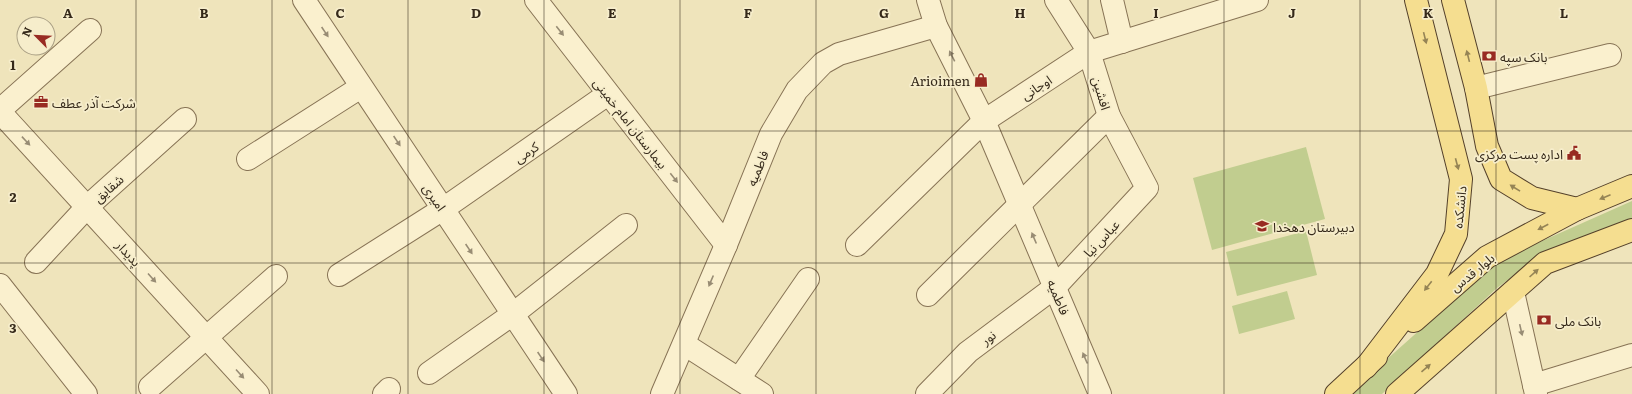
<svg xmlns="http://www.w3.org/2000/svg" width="1632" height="394" font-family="Literata,'Noto Sans Arabic',serif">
	<rect width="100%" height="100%" fill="#efe4bb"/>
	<!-- green -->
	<g fill="#c1cd8f">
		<polygon points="1306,147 1325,219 1212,250 1193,178"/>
		<polygon points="1632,201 1632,221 1541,255 1497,288 1382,394 1348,394 1497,261"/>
		<polygon points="1306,231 1317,275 1237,296 1226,252"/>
		<polygon points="1287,291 1295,319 1239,334 1232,306"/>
	</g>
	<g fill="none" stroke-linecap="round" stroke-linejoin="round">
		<defs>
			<g id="minor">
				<polyline points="304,0 566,394"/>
				<polyline points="536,0 726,245"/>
				<polyline points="928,0 936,26 984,121 1100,394"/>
				<polyline points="1112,0 1122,42"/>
				<polyline points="1476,88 1610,55"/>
				<polyline points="0,110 90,30"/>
				<polyline points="0,112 258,394"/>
				<polyline points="248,159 361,87"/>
				<polyline points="857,245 984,121 1089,52 1257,0"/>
				<polyline points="36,262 87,207 185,119"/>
				<polyline points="339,275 443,209 608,94"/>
				<polyline points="0,285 86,394"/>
				<polyline points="1513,292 1536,394"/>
				<polyline points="928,295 1109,116"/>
				<polyline points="684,344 762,394"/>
				<polyline points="429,373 513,314 626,225"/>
				<polyline points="739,379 808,279"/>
				<polyline points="1534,385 1632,355"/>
				<polyline points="150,387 276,276"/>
				<polyline points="384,394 389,389"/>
				<polyline points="662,394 726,245 771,134 797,90 823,63 839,54 936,26"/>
				<polyline points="927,394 968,352 1055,287 1147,188 1109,116 1089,52 1056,0"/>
			</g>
			<g id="major">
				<polyline points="1453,0 1476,88 1487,146 1501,179 1532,198 1577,209"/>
				<polyline points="1414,321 1487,257 1577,209 1632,186"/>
				<polyline points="1366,367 1437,274 1456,234 1461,179 1416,0"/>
				<polyline points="1336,394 1376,357"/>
				<polyline points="1397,394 1545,263 1632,230"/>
			</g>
		</defs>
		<!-- minor casing -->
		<use href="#minor" stroke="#877355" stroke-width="24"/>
		<!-- major casing -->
		<use href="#major" stroke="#54402a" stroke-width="24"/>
		<!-- minor -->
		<use href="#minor" stroke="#faf0ce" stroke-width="22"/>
		<!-- major -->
		<use href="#major" stroke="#f5de90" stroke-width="22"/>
	</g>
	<!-- one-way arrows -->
	<defs><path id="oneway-solid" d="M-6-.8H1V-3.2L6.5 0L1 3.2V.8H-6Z"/></defs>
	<g fill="#988c74">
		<use href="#oneway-solid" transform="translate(560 31) rotate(52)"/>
		<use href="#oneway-solid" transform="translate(325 32) rotate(56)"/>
		<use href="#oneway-solid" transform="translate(952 56) rotate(-117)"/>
		<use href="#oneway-solid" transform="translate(26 141) rotate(47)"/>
		<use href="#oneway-solid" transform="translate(397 141) rotate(56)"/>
		<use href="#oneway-solid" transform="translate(674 178) rotate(52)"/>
		<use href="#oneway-solid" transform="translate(1034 238) rotate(-113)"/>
		<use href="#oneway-solid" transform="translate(469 249) rotate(56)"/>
		<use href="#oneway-solid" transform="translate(152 278) rotate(48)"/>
		<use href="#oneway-solid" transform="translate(711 281) rotate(113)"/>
		<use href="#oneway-solid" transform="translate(1521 330) rotate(77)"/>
		<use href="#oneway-solid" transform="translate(541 357) rotate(56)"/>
		<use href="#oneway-solid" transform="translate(1085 358) rotate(-113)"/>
		<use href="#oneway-solid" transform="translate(240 374) rotate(48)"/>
	</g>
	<g fill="#958455">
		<use href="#oneway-solid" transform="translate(1425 38) rotate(76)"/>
		<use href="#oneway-solid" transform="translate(1468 56) rotate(-104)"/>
		<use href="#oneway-solid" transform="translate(1457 164) rotate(75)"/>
		<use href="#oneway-solid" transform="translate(1515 188) rotate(-148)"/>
		<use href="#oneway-solid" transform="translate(1605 197) rotate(157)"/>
		<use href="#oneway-solid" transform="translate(1543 227) rotate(152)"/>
		<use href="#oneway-solid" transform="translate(1534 273) rotate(-42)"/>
		<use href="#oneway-solid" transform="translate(1428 286) rotate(128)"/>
		<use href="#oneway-solid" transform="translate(1426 368) rotate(-41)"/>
	</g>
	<!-- grid -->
	<path fill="none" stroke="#35291a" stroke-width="1" stroke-opacity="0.55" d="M136 0V394M272 0V394M408 0V394M544 0V394M680 0V394M816 0V394M952 0V394M1088 0V394M1224 0V394M1360 0V394M1496 0V394M0 131H1632M0 263H1632"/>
	<!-- icons -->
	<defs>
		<symbol id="bank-bare" viewBox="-9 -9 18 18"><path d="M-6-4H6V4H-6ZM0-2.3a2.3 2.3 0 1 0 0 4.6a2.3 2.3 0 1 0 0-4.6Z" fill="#982b22" stroke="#f6edcb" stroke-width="2.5" paint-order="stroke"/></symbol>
		<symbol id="shop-bare" viewBox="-9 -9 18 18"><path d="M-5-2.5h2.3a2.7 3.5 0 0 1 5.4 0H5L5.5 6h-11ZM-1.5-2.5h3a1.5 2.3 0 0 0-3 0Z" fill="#982b22" stroke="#f6edcb" stroke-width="2.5" paint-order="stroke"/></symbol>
		<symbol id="office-bare" viewBox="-9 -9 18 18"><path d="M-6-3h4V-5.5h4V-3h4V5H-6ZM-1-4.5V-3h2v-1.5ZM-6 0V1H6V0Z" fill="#982b22" stroke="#f6edcb" stroke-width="2.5" paint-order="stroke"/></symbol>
		<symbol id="civic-bare" viewBox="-9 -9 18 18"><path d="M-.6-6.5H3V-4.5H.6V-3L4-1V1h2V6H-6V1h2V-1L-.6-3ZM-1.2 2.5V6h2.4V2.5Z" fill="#982b22" stroke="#f6edcb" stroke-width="2.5" paint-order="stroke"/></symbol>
		<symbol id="school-bare" viewBox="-9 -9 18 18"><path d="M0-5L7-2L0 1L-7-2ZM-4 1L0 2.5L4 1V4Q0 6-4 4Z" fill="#982b22" stroke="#f6edcb" stroke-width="2.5" paint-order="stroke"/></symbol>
	</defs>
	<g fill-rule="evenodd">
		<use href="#bank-bare" x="1479" y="46" width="20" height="20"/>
		<use href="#shop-bare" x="971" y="70" width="20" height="20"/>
		<use href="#office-bare" x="31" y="92" width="20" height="20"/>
		<use href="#civic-bare" x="1564" y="143" width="20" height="20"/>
		<use href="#school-bare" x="1252" y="216" width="20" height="20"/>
		<use href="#bank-bare" x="1534" y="310" width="20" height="20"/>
	</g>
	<g text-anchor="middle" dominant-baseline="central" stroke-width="3.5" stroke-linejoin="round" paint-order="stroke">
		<!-- poi labels -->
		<g font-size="13" fill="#35291a" stroke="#f6edcb" text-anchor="start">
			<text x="1500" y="56">بانک سپه</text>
			<text x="970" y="80" text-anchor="end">Arioimen</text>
			<text x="52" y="102">شرکت آذر عطف</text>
			<text x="1563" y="153" text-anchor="end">اداره پست مرکزی</text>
			<text x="1273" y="226">دبیرستان دهخدا</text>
			<text x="1555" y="320">بانک ملی</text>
		</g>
		<!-- street labels -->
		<g font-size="13" fill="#35291a" stroke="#f6edcb">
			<text transform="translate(1036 87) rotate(-33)">اوجانی</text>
			<text transform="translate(1102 93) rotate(73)">افشین</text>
			<text transform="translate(631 123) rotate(52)">بیمارستان امام خمینی</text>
			<text transform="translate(526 152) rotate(-35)">کرمی</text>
			<text transform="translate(757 168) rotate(-68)">فاطمیه</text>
			<text transform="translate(108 188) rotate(-41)">شقایق</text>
			<text transform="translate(435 197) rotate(56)">امیری</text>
			<text transform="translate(1459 207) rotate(-84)">دانشکده</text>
			<text transform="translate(1101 238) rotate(-47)">عباس نیا</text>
			<text transform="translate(129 253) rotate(48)">پدیدار</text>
			<text transform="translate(1472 272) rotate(-39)">بلوار قدس</text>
			<text transform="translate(1059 297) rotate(67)">فاطمیه</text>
			<text transform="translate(988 337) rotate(-37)">نور</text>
		</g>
	</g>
	<g font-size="13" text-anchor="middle" font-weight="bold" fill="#35291a" stroke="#f6edcb" stroke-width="3.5" stroke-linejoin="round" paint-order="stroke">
		<text x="68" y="18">A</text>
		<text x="204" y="18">B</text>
		<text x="340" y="18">C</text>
		<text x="476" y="18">D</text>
		<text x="612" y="18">E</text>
		<text x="748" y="18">F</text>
		<text x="884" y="18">G</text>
		<text x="1020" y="18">H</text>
		<text x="1156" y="18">I</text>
		<text x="1292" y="18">J</text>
		<text x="1428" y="18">K</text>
		<text x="1564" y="18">L</text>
		<text x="13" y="70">1</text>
		<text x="13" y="202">2</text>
		<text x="13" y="333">3</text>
	</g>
	<!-- north arrow -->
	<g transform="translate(36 36) rotate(294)"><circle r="19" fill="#f6edcb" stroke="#a99f84"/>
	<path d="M0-3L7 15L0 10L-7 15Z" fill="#982b22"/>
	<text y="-6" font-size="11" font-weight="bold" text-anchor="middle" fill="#35291a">N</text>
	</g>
</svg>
